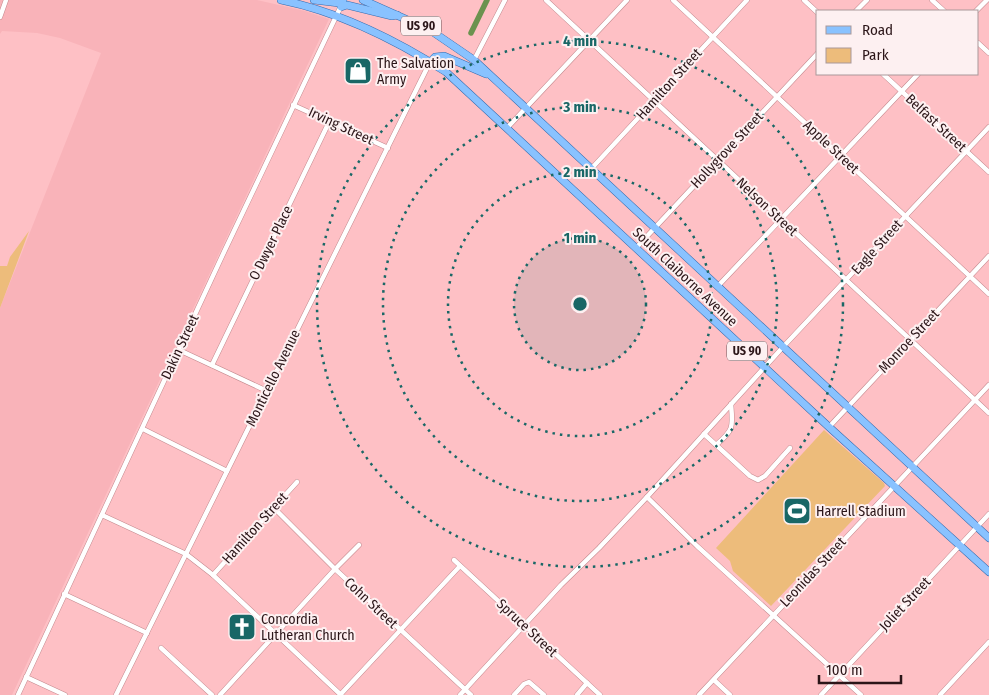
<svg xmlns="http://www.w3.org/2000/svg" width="989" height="695" font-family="'Fira Sans Condensed',sans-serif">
	<rect width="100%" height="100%" fill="#fec0c5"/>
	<!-- built -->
	<polygon fill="#f9b3b9" points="0,0 257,0 305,11 329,19 12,695 0,695 0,308 101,53 60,38 37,33 2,31 0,34"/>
	<!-- green -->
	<g fill="#edbc7b">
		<polygon points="29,231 0,308 0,266 7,266 10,257"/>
		<polygon points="824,430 884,483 885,486 771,606 733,571 730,561 716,548"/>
	</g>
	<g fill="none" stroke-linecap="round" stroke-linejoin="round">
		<!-- canal -->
		<polyline stroke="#6b924f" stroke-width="5.5" points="471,33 487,0"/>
		<defs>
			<g id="minor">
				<polyline points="546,0 989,413"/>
				<polyline points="673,0 989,294"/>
				<polyline points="804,0 818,13"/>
				<polyline points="932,0 944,11"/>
				<polyline points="856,11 867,0"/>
				<polyline points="976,11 987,0"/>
				<polyline points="0,17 6,0"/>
				<polyline points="978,43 989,53"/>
				<polyline points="474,60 505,0"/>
				<polyline points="883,74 989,172"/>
				<polyline points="293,105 388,148"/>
				<polyline points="507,128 627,0"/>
				<polyline points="592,168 747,0"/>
				<polyline points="636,248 818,53"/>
				<polyline points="718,286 918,74"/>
				<polyline points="179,350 267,391"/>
				<polyline points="212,365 330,120"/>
				<polyline points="829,427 989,256"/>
				<polyline points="143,429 227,471"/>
				<polyline points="704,434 750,476 758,480 765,476 790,448"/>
				<path d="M716 445C734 430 733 427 731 404"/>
				<polyline points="647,497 697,546 861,695"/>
				<polyline points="274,508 335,569 471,695"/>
				<polyline points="102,515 186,554 213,575 341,695"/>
				<polyline points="454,560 600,695"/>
				<polyline points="213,575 297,482"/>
				<polyline points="64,594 147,633"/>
				<polyline points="161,648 212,695"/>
				<polyline points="26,677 65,695"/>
				<polyline points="714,680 730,695"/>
				<polyline points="18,695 224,252 341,6"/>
				<polyline points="116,695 430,62"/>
				<polyline points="220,695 335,569 359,545"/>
				<polyline points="340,695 460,566"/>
				<polyline points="460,695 561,585 599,548 647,497 783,347 989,127"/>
				<polyline points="514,695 524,684 529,682 544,695"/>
				<polyline points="577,695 587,683"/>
				<polyline points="699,695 989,385"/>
				<polyline points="821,695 989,514"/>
				<polyline points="940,695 989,642"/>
			</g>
			<g id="primary">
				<path d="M281 0C340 12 396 40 446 72L829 427 989 572"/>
				<polyline points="314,0 339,3 343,0"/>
				<polyline points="363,0 430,30 474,60 989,538"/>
				<polyline points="341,7 347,5 392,16 397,15"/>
				<polyline points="430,62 435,57 444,56 486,74"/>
			</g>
		</defs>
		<!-- minor casing -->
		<use href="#minor" stroke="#c4898e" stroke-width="5.5"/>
		<!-- primary casing -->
		<use href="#primary" stroke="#356bae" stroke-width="8"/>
		<!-- minor -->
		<use href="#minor" stroke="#fff" stroke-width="4.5"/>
		<!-- primary -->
		<use href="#primary" stroke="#89c2ff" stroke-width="7"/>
	</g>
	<!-- distance rings -->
	<circle cx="580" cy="304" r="66" fill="#196766" fill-opacity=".12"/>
	<g fill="none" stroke="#196766" stroke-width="2.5" stroke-dasharray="2.5 5">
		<circle cx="580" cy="304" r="66"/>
		<circle cx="580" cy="304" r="132"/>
		<circle cx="580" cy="304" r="197"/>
		<circle cx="580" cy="304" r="263"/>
	</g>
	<!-- icons -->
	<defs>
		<symbol id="shop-square" viewBox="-11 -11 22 22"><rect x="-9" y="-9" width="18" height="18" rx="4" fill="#196766" stroke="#fdf0f1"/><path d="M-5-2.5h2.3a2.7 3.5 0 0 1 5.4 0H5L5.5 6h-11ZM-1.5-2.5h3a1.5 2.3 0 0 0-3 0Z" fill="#fff"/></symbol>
		<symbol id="stadium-square" viewBox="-11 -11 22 22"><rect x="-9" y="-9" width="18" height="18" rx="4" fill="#196766" stroke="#fdf0f1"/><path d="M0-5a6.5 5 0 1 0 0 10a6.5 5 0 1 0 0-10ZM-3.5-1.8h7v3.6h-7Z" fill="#fff"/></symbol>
		<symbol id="church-square" viewBox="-11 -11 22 22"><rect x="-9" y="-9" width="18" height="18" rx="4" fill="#196766" stroke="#fdf0f1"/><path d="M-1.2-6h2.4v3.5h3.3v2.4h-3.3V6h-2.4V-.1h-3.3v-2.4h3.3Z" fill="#fff"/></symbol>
	</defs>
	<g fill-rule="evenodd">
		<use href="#shop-square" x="342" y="55" width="32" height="32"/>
		<use href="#stadium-square" x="781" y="495" width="32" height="32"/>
		<use href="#church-square" x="226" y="611" width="32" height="32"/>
	</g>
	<g text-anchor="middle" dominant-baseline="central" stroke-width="4" stroke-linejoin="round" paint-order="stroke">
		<!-- shield labels -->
		<g fill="#fdf0f1" stroke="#6a5759" stroke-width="1">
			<rect x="401" y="16.5" width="40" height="19" rx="4"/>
			<rect x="727" y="341.5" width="40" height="19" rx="4"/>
		</g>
		<g font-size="12" font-weight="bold" fill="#2b1518">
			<text x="421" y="26">US 90</text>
			<text x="747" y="351">US 90</text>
		</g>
		<!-- poi labels -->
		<g font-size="14" fill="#2b1518" stroke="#fdf0f1" text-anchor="start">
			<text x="377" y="63">The Salvation<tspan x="377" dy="16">Army</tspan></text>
			<text x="816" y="511">Harrell Stadium</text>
			<text x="261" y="619">Concordia<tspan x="261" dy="16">Lutheran Church</tspan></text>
		</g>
		<!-- street labels -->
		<g font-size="14" fill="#2b1518" stroke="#fdf0f1">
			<text transform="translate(669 84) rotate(-48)">Hamilton Street</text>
			<text transform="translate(936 123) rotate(43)">Belfast Street</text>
			<text transform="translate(341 126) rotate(25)">Irving Street</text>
			<text transform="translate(831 147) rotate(43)">Apple Street</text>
			<text transform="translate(727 150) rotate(-47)">Hollygrove Street</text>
			<text transform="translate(767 207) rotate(43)">Nelson Street</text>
			<text transform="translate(271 243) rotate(-64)">O Dwyer Place</text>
			<text transform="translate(877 247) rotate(-48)">Eagle Street</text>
			<text transform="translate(685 277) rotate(43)">South Claiborne Avenue</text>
			<text transform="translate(909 341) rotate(-47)">Monroe Street</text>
			<text transform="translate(180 347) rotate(-65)">Dakin Street</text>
			<text transform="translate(273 378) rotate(-64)">Monticello Avenue</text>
			<text transform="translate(255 528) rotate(-48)">Hamilton Street</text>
			<text transform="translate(813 572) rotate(-47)">Leonidas Street</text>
			<text transform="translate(371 603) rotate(43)">Cohn Street</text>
			<text transform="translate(905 604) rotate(-47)">Joliet Street</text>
			<text transform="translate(527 628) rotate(43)">Spruce Street</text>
		</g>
	</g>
	<circle cx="580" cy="304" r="8" fill="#196766" stroke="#fdf0f1" stroke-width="2.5"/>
	<g font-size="15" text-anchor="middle" font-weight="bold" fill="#196766" stroke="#fdf0f1" stroke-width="4" stroke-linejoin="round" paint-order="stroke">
		<text x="580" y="46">4 min</text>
		<text x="580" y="112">3 min</text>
		<text x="580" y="177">2 min</text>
		<text x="580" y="243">1 min</text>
	</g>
	<!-- legend -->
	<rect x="816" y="10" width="162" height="65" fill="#fdf0f1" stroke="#a9989a"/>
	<rect x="826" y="26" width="25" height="8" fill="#89c2ff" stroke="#a9989a"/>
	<text x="862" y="35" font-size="15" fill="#2b1518">Road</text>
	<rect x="826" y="48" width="25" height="15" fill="#edbc7b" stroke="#a9989a"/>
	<text x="862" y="60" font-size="15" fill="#2b1518">Park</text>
	<!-- scale -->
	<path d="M819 675v8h82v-8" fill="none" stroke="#2b1518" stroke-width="2.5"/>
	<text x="826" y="675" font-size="15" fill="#2b1518" stroke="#fdf0f1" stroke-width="4" paint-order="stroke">100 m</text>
</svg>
